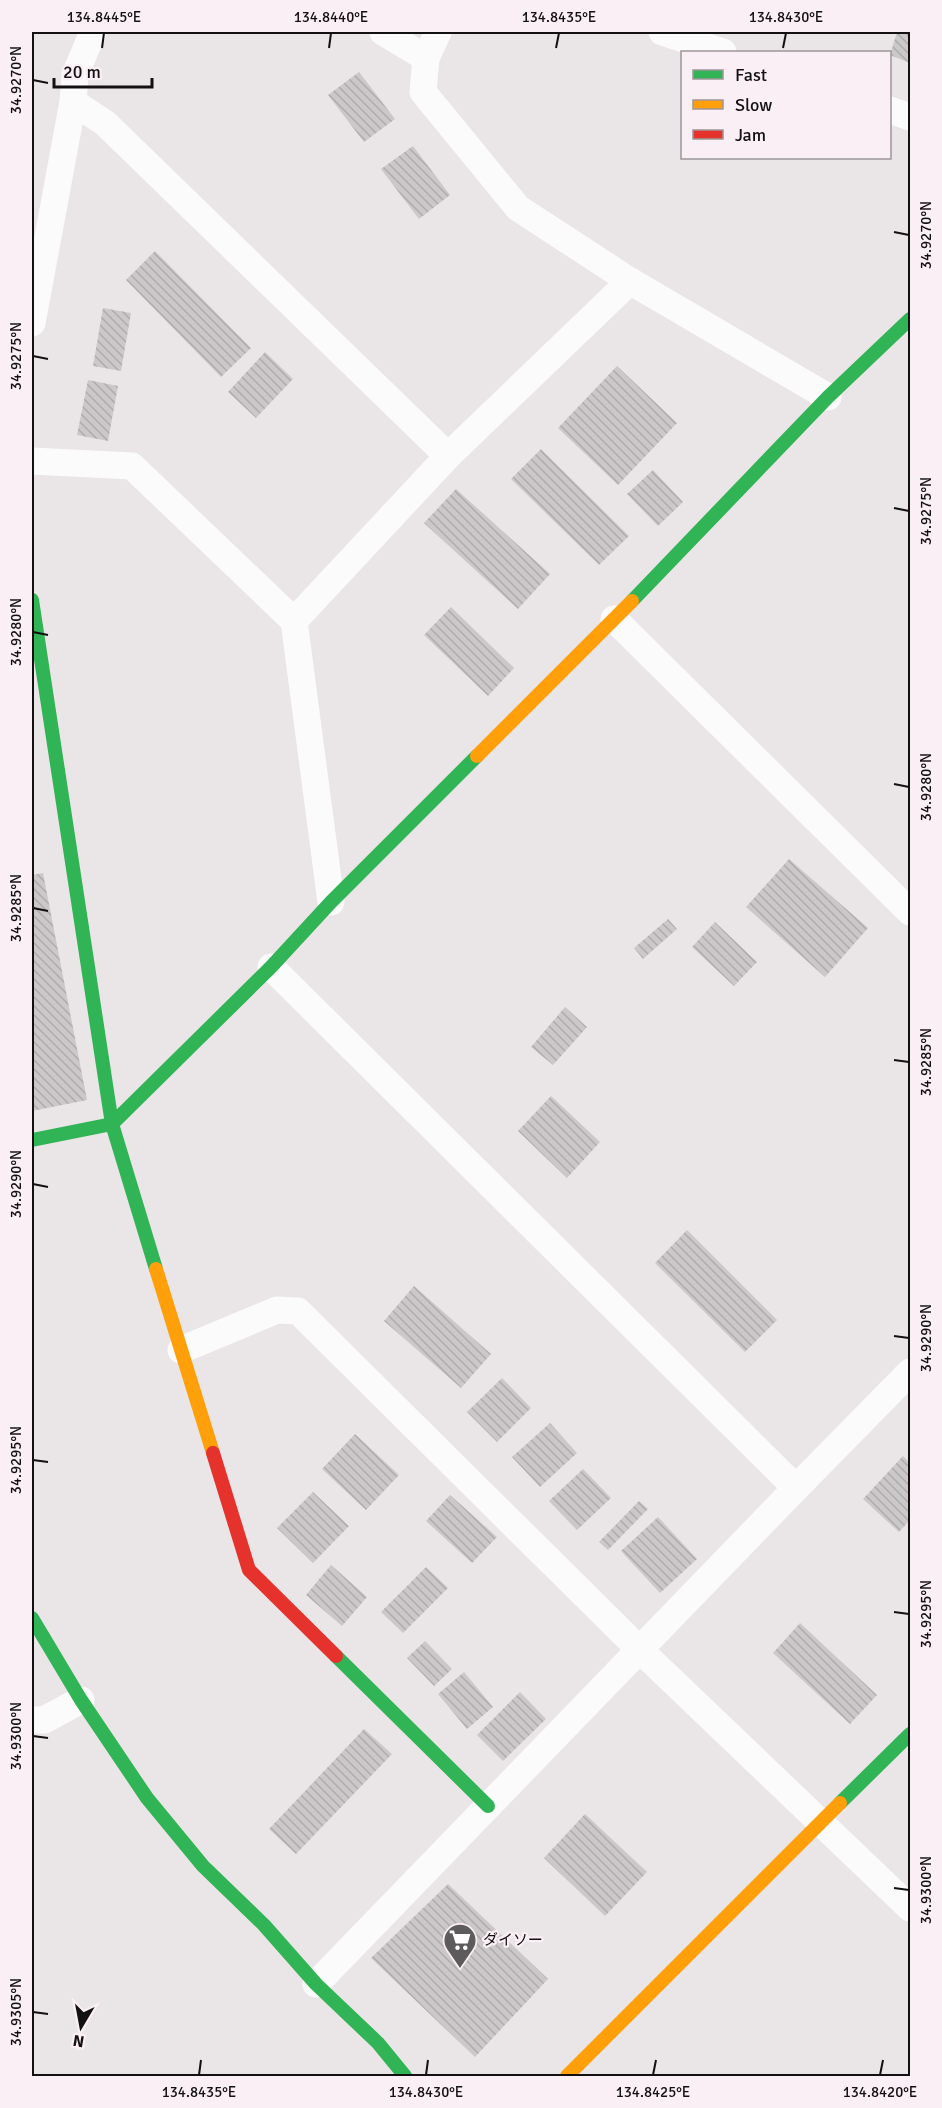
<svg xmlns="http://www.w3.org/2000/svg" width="942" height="2108" font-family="Signika,'Noto Sans JP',sans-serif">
	<defs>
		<pattern id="building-back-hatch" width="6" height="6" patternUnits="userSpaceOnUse" patternTransform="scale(1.5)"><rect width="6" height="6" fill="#ccc8ca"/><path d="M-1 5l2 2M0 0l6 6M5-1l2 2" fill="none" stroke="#aeabac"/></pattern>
	</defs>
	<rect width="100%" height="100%" fill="#eae5e7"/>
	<!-- building -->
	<g fill="url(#building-back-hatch)">
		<polygon points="897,32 910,32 910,63 890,55"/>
		<polygon points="359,72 395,119 364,142 328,95"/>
		<polygon points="413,146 450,195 419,219 381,169"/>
		<polygon points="155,251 251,348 221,377 126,280"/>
		<polygon points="103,308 131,313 121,371 93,366"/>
		<polygon points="265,352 293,379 256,418 228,392"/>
		<polygon points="617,366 677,423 618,485 558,428"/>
		<polygon points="88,380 118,386 108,441 77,435"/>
		<polygon points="541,449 629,536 599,565 511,479"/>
		<polygon points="653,470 683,502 658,526 627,494"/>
		<polygon points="456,489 550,574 518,609 424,523"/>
		<polygon points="451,607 514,668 488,696 424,635"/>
		<polygon points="789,859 868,928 825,977 746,907"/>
		<polygon points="43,873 87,1100 32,1111 32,875"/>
		<polygon points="668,919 677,929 643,959 634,948"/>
		<polygon points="715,922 757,962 734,986 692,947"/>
		<polygon points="565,1007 587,1027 553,1065 531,1047"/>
		<polygon points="551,1096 600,1142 567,1178 518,1131"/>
		<polygon points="687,1230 777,1320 745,1352 655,1263"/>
		<polygon points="414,1286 491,1354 461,1388 384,1321"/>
		<polygon points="502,1378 531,1408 497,1442 467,1412"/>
		<polygon points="550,1423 577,1453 540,1487 512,1457"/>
		<polygon points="355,1434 399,1475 366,1510 322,1469"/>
		<polygon points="903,1456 910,1463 910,1520 899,1532 863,1499"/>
		<polygon points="583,1469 611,1498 577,1530 549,1501"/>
		<polygon points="313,1492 349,1526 313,1563 277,1528"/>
		<polygon points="450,1495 497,1537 472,1563 426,1521"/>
		<polygon points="639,1501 648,1509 608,1550 599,1542"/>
		<polygon points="658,1517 697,1559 660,1593 621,1551"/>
		<polygon points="331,1565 367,1597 342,1626 306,1595"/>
		<polygon points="426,1567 448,1588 403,1633 381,1612"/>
		<polygon points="800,1623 877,1695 850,1724 773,1653"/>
		<polygon points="425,1641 452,1669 434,1686 407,1658"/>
		<polygon points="464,1672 493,1707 467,1729 438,1694"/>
		<polygon points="520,1692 546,1719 503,1761 477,1735"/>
		<polygon points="364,1729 392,1754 296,1854 269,1829"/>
		<polygon points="585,1814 647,1872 605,1916 544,1858"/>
		<polygon points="448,1884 548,1979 475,2057 371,1958"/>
	</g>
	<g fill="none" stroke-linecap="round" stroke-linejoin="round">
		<!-- street -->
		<g stroke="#fcfbfb" stroke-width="27">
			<polyline points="383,32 426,58"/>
			<polyline points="438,32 426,58 423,92 518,208 630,281 828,397"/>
			<polyline points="662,32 723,52"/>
			<polyline points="73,102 105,123 448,456"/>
			<polyline points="890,110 910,117"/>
			<polyline points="32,323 73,102 75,75 93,32"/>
			<polyline points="32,461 132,466 294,621 331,902"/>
			<polyline points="614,619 910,912"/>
			<polyline points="294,621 448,456 630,281"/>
			<polyline points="271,967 796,1488"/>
			<polyline points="181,1350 277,1310 298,1311 640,1650 910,1908"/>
			<polyline points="32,1720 44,1720 81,1700"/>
			<polyline points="316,1984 796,1488 910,1372"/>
		</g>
		<!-- fast -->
		<g stroke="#30b455" stroke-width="14">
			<polyline points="32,600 112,1124 156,1269"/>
			<polyline points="632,601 828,397 910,319"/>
			<polyline points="32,1140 112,1124 271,967 331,902 477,756"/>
			<polyline points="32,1618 81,1700 147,1798 203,1866 264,1925 316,1984 378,2043 405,2076"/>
			<polyline points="336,1656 488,1806"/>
			<polyline points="840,1803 910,1734"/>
		</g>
		<!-- slow -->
		<g stroke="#ff9f0a" stroke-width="14">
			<polyline points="477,756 632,601"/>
			<polyline points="156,1269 213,1453"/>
			<polyline points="567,2076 840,1803"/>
		</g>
		<!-- jam -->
		<polyline stroke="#e5322d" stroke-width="14" points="213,1453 249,1570 336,1656"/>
	</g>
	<!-- ticks -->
	<path fill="none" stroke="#131011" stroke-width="2" d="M102 48 104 33M329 48 331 33M556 48 559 33M783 48 786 33M33 80 48 83M894 232 909 235M33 356 48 359M894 508 909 511M33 632 48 635M894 784 909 787M33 908 48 911M894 1060 909 1062M33 1184 48 1187M894 1336 909 1338M33 1460 48 1462M894 1612 909 1614M33 1736 48 1738M894 1888 909 1890M33 2012 48 2014M199 2075 201 2060M426 2075 428 2060M653 2075 656 2060M880 2075 883 2060"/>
	<!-- icons -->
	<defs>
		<symbol id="supermarket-pin" viewBox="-11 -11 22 30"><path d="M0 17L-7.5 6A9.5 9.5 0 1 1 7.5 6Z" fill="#5e5b5c" stroke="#faeff4"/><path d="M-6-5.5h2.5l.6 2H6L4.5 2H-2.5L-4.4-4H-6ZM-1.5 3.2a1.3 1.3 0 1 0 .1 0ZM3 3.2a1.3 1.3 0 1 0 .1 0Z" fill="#fff"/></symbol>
	</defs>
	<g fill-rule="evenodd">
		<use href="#supermarket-pin" x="441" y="1921" width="38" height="52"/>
	</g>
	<g text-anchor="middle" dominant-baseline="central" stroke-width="4.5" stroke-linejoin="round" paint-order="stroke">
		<!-- poi labels -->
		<g font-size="15" fill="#131011" stroke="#faeff4" text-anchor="start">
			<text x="483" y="1940">ダイソー</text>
		</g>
	</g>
	<!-- border -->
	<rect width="942" height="2108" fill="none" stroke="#faeff4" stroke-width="66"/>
	<!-- legend -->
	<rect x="681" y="51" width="210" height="108" fill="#faeff4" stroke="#9e9699" stroke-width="1.5"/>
	<rect x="693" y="70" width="30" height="9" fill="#30b455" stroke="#9e9699" stroke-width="1.5"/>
	<text x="735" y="81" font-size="18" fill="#131011">Fast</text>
	<rect x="693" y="100" width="30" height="9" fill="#ff9f0a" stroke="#9e9699" stroke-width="1.5"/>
	<text x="735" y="111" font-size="18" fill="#131011">Slow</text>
	<rect x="693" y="130" width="30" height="9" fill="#e5322d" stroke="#9e9699" stroke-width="1.5"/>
	<text x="735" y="141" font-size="18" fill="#131011">Jam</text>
	<!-- north arrow -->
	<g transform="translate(81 2027) rotate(190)" stroke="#faeff4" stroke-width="4.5" paint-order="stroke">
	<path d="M0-4.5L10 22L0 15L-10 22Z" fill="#131011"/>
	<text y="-9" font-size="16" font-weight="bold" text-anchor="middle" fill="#131011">N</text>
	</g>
	<!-- scale -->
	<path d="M54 78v9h98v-9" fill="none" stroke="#131011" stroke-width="3"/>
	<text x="63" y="78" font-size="18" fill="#131011" stroke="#faeff4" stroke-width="4.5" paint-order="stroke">20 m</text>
	<rect x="33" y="33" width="876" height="2042" fill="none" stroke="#131011" stroke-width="2"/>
	<g font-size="15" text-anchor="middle" fill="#131011">
		<text x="104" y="22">134.8445°E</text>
		<text x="331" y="22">134.8440°E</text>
		<text x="559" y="22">134.8435°E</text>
		<text x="786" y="22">134.8430°E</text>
		<text transform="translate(16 80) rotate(-90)" y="5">34.9270°N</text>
		<text transform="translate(926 235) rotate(-90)" y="5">34.9270°N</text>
		<text transform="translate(16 356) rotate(-90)" y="5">34.9275°N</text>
		<text transform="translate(926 511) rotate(-90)" y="5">34.9275°N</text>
		<text transform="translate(16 632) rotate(-90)" y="5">34.9280°N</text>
		<text transform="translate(926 787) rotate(-90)" y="5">34.9280°N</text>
		<text transform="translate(16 908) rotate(-90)" y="5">34.9285°N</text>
		<text transform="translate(926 1062) rotate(-90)" y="5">34.9285°N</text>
		<text transform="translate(16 1184) rotate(-90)" y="5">34.9290°N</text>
		<text transform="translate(926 1338) rotate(-90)" y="5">34.9290°N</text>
		<text transform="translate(16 1460) rotate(-90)" y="5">34.9295°N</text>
		<text transform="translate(926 1614) rotate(-90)" y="5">34.9295°N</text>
		<text transform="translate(16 1736) rotate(-90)" y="5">34.9300°N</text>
		<text transform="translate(926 1890) rotate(-90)" y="5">34.9300°N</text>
		<text transform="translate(16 2012) rotate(-90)" y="5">34.9305°N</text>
		<text x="199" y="2097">134.8435°E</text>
		<text x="426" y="2097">134.8430°E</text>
		<text x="653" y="2097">134.8425°E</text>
		<text x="880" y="2097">134.8420°E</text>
	</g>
</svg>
